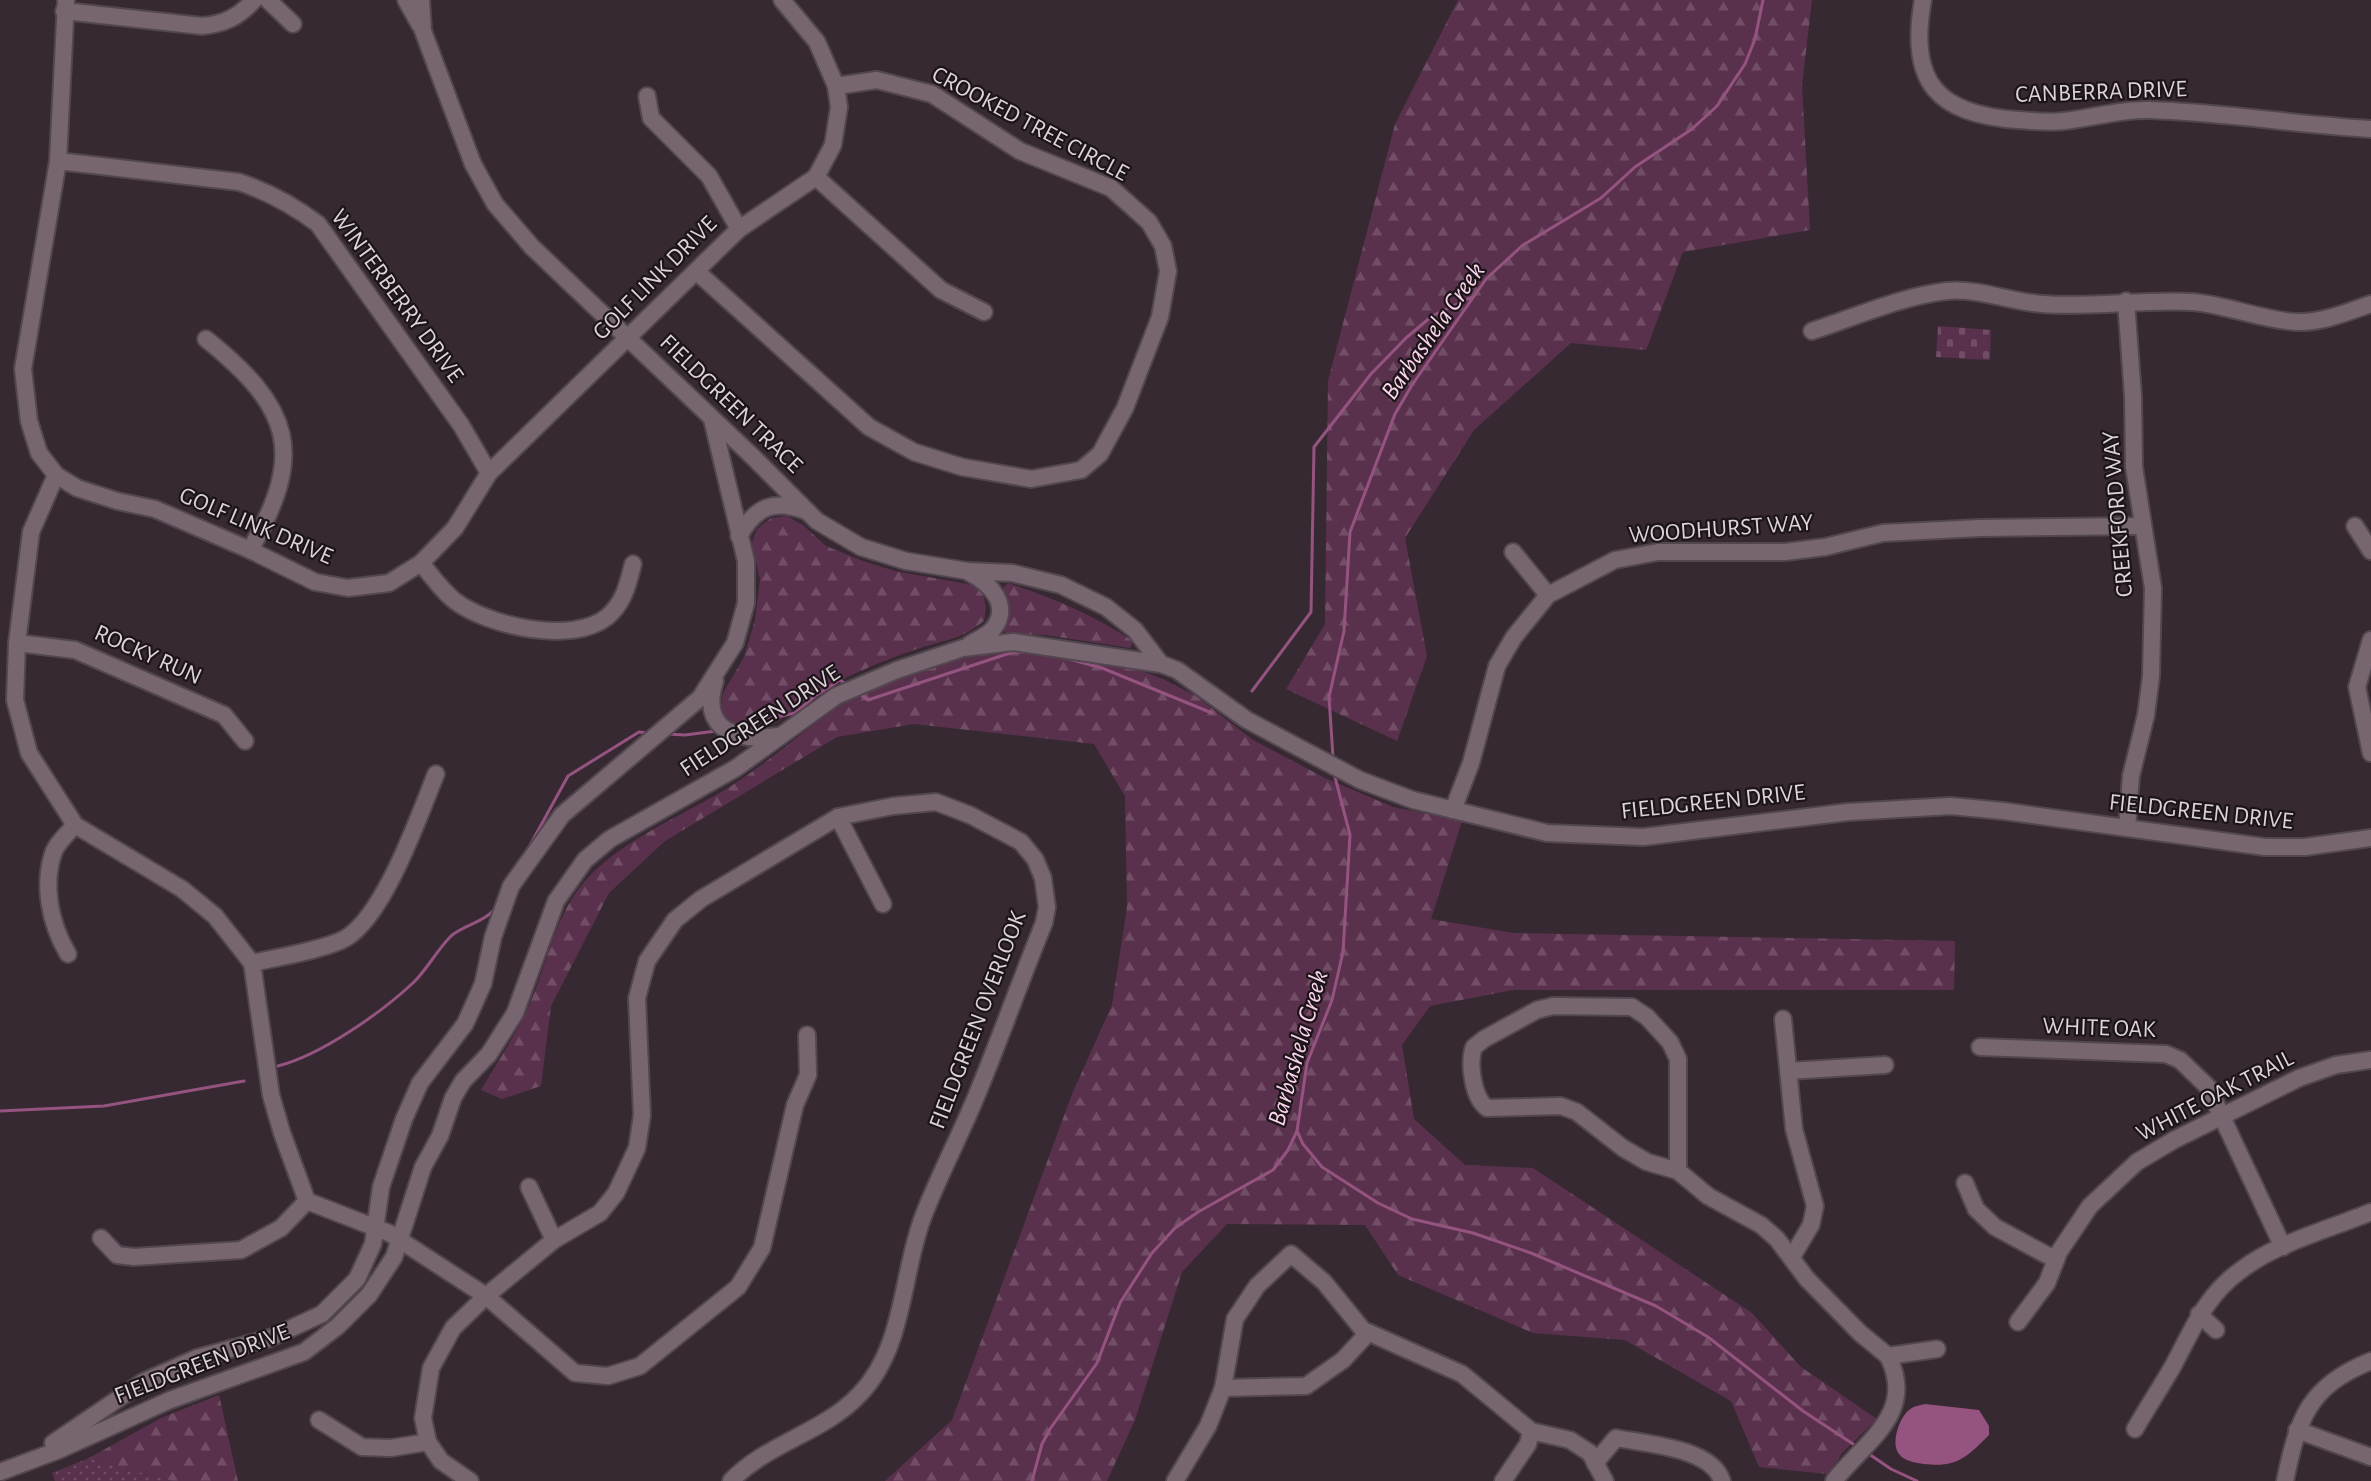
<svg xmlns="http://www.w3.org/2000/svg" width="2371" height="1481" font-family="'Alegreya Sans',sans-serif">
	<defs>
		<pattern id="grass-dots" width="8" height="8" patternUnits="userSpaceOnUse" patternTransform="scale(1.5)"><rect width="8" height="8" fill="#5a314d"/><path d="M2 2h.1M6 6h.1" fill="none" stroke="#714e66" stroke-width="1.8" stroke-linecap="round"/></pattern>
		<pattern id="forest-firs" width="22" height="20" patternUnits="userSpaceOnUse" patternTransform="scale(1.5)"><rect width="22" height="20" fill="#5a314d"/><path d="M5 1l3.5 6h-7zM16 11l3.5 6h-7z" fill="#714e66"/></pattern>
		<pattern id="cemetery-stones" width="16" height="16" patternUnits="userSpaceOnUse" patternTransform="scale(1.5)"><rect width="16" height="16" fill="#5a314d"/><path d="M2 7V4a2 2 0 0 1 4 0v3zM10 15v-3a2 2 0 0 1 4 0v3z" fill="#714e66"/></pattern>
	</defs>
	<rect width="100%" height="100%" fill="#372932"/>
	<!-- grass -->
	<polygon fill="url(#grass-dots)" points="89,1458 172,1481 55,1481 52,1473"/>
	<!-- forest -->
	<g fill="url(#forest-firs)">
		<polygon points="1458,0 1812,0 1802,85 1810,230 1683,252 1646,350 1571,343 1474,430 1405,538 1427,656 1397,741 1286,689 1325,624 1328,381 1395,124"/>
		<path d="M787 516 804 526 826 546 863 561 895 571 973 585 983 594 986 607 984 621C958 641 947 639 917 649 879 662 835 680 801 703 788 711 780 724 763 728 748 731 737 727 725 720L721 707 723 693 744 657 755 620 760 580 752 542 757 529 771 518Z"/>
		<path d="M1008 583C1053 598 1093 615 1133 641L1130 648 1046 635 1007 634 1003 630C1008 614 1010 603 1003 588Z"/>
		<path d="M1027 650 1139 670 1163 679 1196 696 1253 740 1325 778 1393 807 1462 821 1431 919 1513 933 1955 941 1954 990H1513L1430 1006 1402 1045 1414 1119 1465 1165 1533 1168 1752 1313 1801 1367 1877 1419 1842 1453 1828 1474 1759 1467 1731 1401 1625 1340 1533 1333 1398 1275 1365 1225 1227 1224 1182 1272 1135 1420 1107 1481H885L952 1420 1072 1094 1112 1005 1127 907 1125 796 1094 744 914 724 837 737 665 841 609 893 551 1006 541 1086 502 1099 481 1090C497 1063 515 1036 528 1008 545 971 552 928 575 894 609 844 680 818 731 786 772 760 808 726 848 700 898 669 969 654 1027 650Z"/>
		<polygon points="219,1395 238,1481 172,1481 89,1458 161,1418"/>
	</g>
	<!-- cemetery -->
	<polygon fill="url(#cemetery-stones)" points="1938,326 1991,330 1990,360 1936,357"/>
	<!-- water -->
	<path fill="#955480" d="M1925 1404 1979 1410 1989 1426V1435C1967 1457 1957 1468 1924 1464 1916 1463 1904 1461 1899 1454 1890 1443 1900 1414 1912 1408 1915 1406 1921 1405 1925 1404Z"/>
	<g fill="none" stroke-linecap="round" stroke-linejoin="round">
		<!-- stream -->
		<g stroke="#955480" stroke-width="3">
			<polyline points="1062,657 1102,668 1212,713"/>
			<polyline points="1252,691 1311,612 1314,447 1371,374 1406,338 1432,316 1472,297"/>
			<polyline points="859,693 868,700 1013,652 1029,652"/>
			<polyline points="736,726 795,713 815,696 840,680 847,685"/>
			<polyline points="668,734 685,735 716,731"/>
			<polyline points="1333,757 1329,697 1344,631 1350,532 1395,414 1412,385 1486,279 1523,245 1601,198 1635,167 1692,129 1717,106 1745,64 1755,39 1763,0"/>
			<polyline points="529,847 568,776 639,732 648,733"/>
			<path d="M278 1066C321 1055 381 1013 414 982 428 968 437 950 451 936 464 925 484 922 494 910"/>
			<polyline points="0,1111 104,1106 244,1081"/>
			<polyline points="1297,1131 1303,1144 1322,1167 1378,1203 1412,1219 1473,1233 1531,1253 1656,1306 1708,1337 1803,1411 1853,1444"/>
			<polyline points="1869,1454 1891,1469 1917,1481"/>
			<polyline points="1032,1481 1042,1444 1050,1429 1097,1363 1120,1303 1152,1253 1175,1228 1198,1212 1273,1170 1288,1150 1297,1131 1307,1063 1332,1000 1343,952 1350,835 1335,777"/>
		</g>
		<defs>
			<g id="minor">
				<polyline points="66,0 58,161 23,369 29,421 39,453 56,475 77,488 117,501 155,509 250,550 315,582 348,588 389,583 421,563 455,528 489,473 739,229 816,177 833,145 839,107 836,86 817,42 782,0"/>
				<polyline points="268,0 293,24"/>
				<polyline points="406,0 420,25"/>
				<polyline points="421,0 423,31 435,63 473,164 495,204 532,247 753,457 817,521 861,547 906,561 967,571 1012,573 1061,585 1106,607 1135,630 1161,664"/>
				<path d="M1923 0C1908 82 1937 115 2019 120 2034 121 2049 123 2064 121 2093 118 2120 109 2149 110 2224 112 2297 125 2371 129"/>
				<path d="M64 11 202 26C224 24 239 17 254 0"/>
				<polyline points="647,96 651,118 709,176 739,229"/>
				<path d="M58 161 239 182C269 192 293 205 318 224L461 425 489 473"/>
				<polyline points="816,177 941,290 984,312"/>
				<polyline points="696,271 869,427 914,452 962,467 1031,479 1081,470 1100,454 1125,408 1160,317 1168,271 1163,246 1149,222 1111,188 1020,151 932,94 877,80 836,86"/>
				<polyline points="2126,301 2133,396 2134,467 2153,588 2151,676 2146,715 2131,776 2127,828"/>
				<path d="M1812 331C1855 317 1902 296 1947 291 1979 288 2011 302 2042 304 2092 308 2143 299 2193 302 2228 305 2261 320 2296 322 2322 323 2347 312 2371 304"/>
				<path d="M206 339C292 408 306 453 250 550"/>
				<polyline points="56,475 31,532 17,643 15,700 29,753 75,825 182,889 215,916 252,963 271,1095 282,1133 307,1201 389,1233 486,1296 575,1373 608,1376 640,1366 738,1287 762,1248 795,1105 808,1075 807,1035"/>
				<polyline points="2355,526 2371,551"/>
				<path d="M739 536C756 506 774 499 806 511"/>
				<polyline points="1513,552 1548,595"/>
				<path d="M421 563C431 575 442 591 455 601 488 626 572 645 607 617 624 603 628 584 633 564"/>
				<polyline points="2371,640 2357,687 2371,753"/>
				<polyline points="17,643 75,650 224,715 245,741"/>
				<path d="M969 645C976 640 987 636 993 629 1012 606 990 583 970 573"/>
				<path d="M715 681C699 731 738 742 778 736"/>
				<polyline points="1453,810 1471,763 1497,666 1514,637 1548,595 1615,560 1658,552 1785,552 1825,547 1883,533 1980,528 2143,526"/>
				<polyline points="838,817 883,904"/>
				<path d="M68 954C50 924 42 884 54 851 58 842 68 833 75 825"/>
				<path d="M252 963C274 958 328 949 346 938 385 914 418 818 436 774"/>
				<polyline points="1783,1019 1794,1129 1815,1206 1811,1225 1792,1257"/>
				<polyline points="1980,1047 2166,1054 2180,1060 2208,1087 2283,1247"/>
				<polyline points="1789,1071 1885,1065"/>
				<path d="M1678 1171V1059L1670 1042 1647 1017 1632 1007 1553 1006 1537 1010 1484 1039 1474 1047C1468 1063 1473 1098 1487 1108L1561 1106 1577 1112 1623 1148 1647 1162 1678 1171 1708 1196 1761 1225 1777 1239 1807 1279 1860 1333 1888 1356 1937 1349"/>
				<polyline points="1965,1183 1976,1209 1995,1227 2056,1260"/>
				<polyline points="529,1187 554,1240"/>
				<polyline points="101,1238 117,1255 134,1257 241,1250 281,1228 307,1201"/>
				<polyline points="2199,1314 2216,1330"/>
				<polyline points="2018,1322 2047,1283 2059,1252 2090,1206 2137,1162 2174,1140 2299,1078 2336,1065 2371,1060"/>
				<polyline points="1223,1388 1306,1386 1343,1360 1368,1333"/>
				<polyline points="319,1420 362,1447 391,1448 428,1442"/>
				<path d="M2135 1429C2147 1408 2161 1387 2173 1366 2193 1329 2205 1296 2241 1270 2276 1243 2330 1229 2371 1212"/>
				<polyline points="2297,1430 2371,1457"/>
				<polyline points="53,1443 143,1382 197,1358 270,1338 322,1314 357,1279 373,1244 381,1187 404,1119 420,1083 465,1024 483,984 493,937 511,886 562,815 700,698 735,643 746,603 746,561 712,419"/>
				<path d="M1595 1463 1616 1438C1647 1444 1712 1448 1722 1481"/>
				<polyline points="0,1472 59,1450 170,1400 304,1352 338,1326 369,1295 394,1257 423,1167 440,1136 453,1098 463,1081 489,1054 515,1013 556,901 585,860 610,839 736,768 836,696 897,670 963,648 1013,642 1161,664 1177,670 1247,720 1360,780 1413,800 1547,833 1643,837 1848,812 1951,806 2003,811 2265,847 2305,847 2371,838"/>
				<path d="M470 1481 441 1461 428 1442 423 1418 431 1368 453 1328 486 1296 554 1240 600 1213 616 1193 637 1148 642 1115 637 998 647 961 675 920 701 899 838 817 893 806 936 802 970 815 1021 842 1035 859 1043 878 1047 907 1044 923C1021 979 1001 1036 978 1092 961 1134 939 1175 923 1217 901 1275 905 1348 859 1395 823 1433 767 1443 731 1481"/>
				<polyline points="1175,1481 1208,1426 1223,1388 1235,1319 1257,1286 1291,1254 1324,1282 1363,1330 1462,1374 1531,1431 1570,1440 1590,1453 1605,1481"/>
				<polyline points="1503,1481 1528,1444 1531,1431"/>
				<path d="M1834 1481C1865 1441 1917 1414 1888 1356"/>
				<path d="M2285 1481C2298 1419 2308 1386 2371 1361"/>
			</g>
		</defs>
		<!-- minor casing -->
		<use href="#minor" stroke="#53474f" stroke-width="20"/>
		<!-- minor -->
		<use href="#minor" stroke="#776670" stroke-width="16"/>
	</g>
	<g text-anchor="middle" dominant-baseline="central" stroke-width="4.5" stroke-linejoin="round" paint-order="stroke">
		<!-- street labels -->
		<g font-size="24" fill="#dcd2d8" stroke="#1b1418">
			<text transform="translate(2101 92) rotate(-2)">CANBERRA DRIVE</text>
			<text transform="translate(1030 124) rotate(28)">CROOKED TREE CIRCLE</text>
			<text transform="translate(655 278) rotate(-45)">GOLF LINK DRIVE</text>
			<text transform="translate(397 296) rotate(54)">WINTERBERRY DRIVE</text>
			<text transform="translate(731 404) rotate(44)">FIELDGREEN TRACE</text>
			<text transform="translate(2118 514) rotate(-95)">CREEKFORD WAY</text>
			<text transform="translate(256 526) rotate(23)">GOLF LINK DRIVE</text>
			<text transform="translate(1721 529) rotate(-4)">WOODHURST WAY</text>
			<text transform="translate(148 655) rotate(24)">ROCKY RUN</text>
			<text transform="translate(760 721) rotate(-33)">FIELDGREEN DRIVE</text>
			<text transform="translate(1713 802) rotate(-6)">FIELDGREEN DRIVE</text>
			<text transform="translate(2201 812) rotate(6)">FIELDGREEN DRIVE</text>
			<text transform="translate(978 1020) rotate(-69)">FIELDGREEN OVERLOOK</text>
			<text transform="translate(2099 1028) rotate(2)">WHITE OAK</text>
			<text transform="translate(2215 1096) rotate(-27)">WHITE OAK TRAIL</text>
			<text transform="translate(202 1364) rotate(-21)">FIELDGREEN DRIVE</text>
		</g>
		<!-- water labels -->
		<g font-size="26" font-style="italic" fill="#fbd4ec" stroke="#1b1418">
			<text transform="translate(1433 331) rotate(-55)">Barbashela Creek</text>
			<text transform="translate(1298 1048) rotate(-74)">Barbashela Creek</text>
		</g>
	</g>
</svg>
